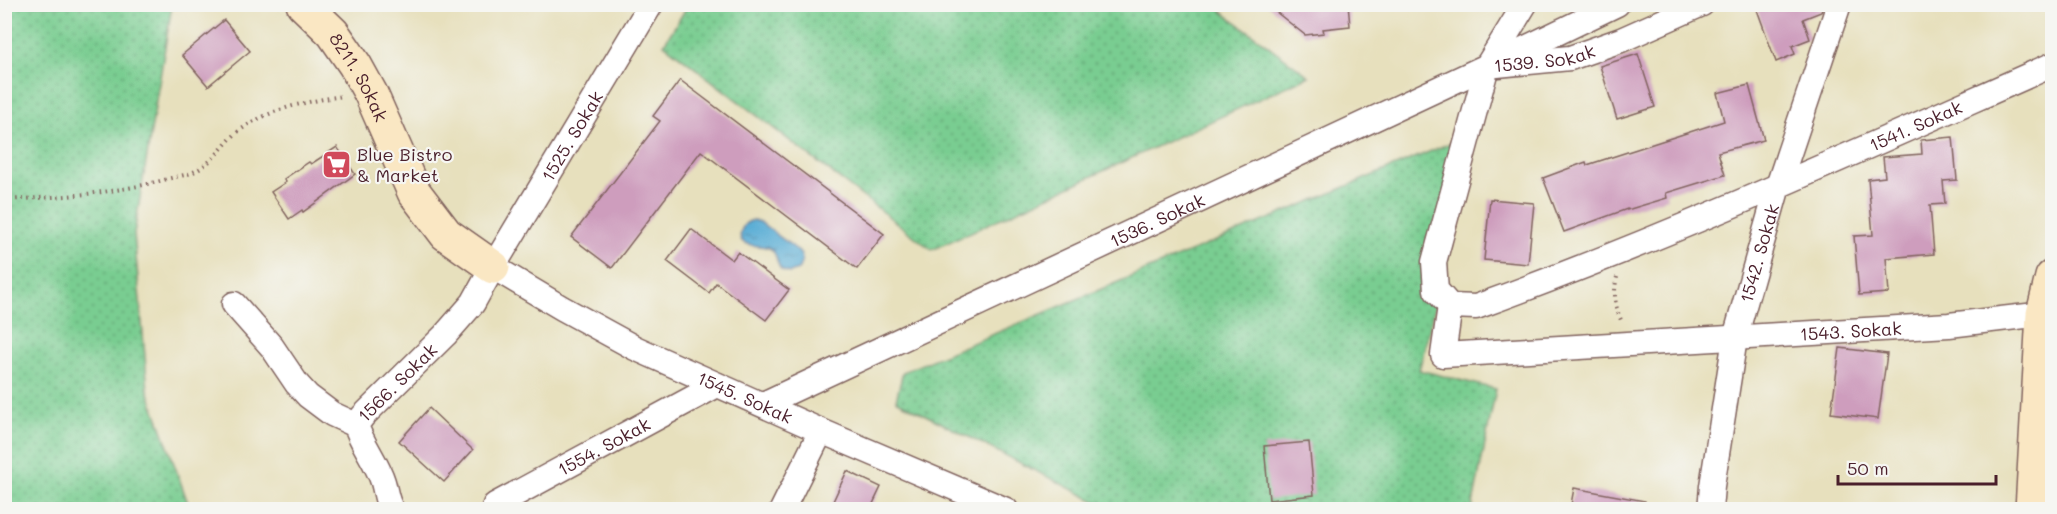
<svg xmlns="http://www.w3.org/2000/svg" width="2057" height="514" font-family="Mali,sans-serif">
	<defs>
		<pattern id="grass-dots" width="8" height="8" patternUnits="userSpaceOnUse" patternTransform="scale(1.5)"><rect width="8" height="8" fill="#79cd91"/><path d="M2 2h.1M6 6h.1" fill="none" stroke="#65a677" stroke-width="1.8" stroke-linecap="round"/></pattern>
		<pattern id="water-ripples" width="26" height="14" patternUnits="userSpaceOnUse" patternTransform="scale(1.5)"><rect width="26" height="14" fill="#5aadd5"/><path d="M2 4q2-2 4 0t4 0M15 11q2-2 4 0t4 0" fill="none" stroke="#4c8cad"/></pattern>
	</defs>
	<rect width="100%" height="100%" fill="#f6f6f2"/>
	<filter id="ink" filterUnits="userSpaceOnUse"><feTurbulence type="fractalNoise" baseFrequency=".0167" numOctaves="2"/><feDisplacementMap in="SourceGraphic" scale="12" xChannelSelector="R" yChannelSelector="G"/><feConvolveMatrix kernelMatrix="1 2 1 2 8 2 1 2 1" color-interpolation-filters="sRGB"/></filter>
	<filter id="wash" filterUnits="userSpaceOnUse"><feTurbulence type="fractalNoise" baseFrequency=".008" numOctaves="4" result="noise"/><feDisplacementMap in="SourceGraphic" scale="24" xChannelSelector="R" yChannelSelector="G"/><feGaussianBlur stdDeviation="1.35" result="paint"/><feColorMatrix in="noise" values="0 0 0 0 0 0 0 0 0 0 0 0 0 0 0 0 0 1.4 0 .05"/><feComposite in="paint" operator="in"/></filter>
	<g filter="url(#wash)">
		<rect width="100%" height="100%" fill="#e7e0bd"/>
		<!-- grass -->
		<g fill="url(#grass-dots)" stroke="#62765e" stroke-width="1.5">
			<polygon points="4,5 172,5 134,234 148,390 190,509 5,509"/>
			<polygon points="688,5 1213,5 1309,76 932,250 664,44"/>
			<polygon points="1455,141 1465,190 1419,370 1496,389 1472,509 1116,509 1097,502 896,400 903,372"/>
		</g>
		<!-- water -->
		<path fill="url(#water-ripples)" stroke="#526680" stroke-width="1.5" d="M753 220 760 222 797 250 801 255 802 261 798 270 790 273C773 271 781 257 771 249 764 243 733 251 742 229 744 223 748 222 753 220Z"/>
		<g id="blocks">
			<!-- building -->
			<g fill="#ce9dbd">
				<polygon points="1266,4 1348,4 1350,26 1323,29 1324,33 1305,35"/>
				<polygon points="1755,4 1824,4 1821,12 1803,19 1810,39 1792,46 1795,54 1776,62"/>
				<polygon points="224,20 250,51 208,86 182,55"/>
				<polygon points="1638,54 1655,107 1617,119 1600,66"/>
				<polygon points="680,80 884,234 857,269 701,151 612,268 571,237 660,121 653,116"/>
				<polygon points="1749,85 1764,140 1718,152 1725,175 1666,193 1667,198 1627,210 1627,209 1564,232 1543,178 1586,162 1587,165 1724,121 1717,93"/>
				<polygon points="1953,137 1957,180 1943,181 1945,204 1930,205 1934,254 1886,258 1889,293 1859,295 1854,236 1873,235 1868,179 1885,177 1883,157 1922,154 1921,140"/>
				<polygon points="337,147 355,174 303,212 302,210 289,219 271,192 286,182 284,179 309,162 311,164"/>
				<polygon points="1490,199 1534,203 1528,264 1484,260"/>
				<polygon points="691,229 732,260 738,252 789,290 766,320 716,283 709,293 667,261"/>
				<polygon points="1840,348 1887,354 1878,419 1831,413"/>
				<polygon points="429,408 473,450 444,482 399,441"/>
				<polygon points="1309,442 1314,495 1269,500 1264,446"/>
				<polygon points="847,471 881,487 870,510 829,510"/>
				<polygon points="1574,488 1645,501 1644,510 1570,510"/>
			</g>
		</g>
	</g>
	<g filter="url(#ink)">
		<use href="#blocks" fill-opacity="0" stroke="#81635e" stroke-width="1.5"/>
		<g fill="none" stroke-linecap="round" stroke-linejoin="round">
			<defs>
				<g id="street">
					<polyline points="1503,59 1617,4"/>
					<path id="s1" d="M1487 66 1434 262 1436 290 1450 306 1476 307C1672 236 1862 149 2052 65"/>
					<path id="s2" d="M1487 66 1570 58 1621 40 1702 4"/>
					<path id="s3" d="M493 267 562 308 635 348 821 431 1006 510"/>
					<polyline points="234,304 272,347 297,384 308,396 332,414 356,425"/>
					<path id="s4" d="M1450 306 1443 355 1949 325 2043 314"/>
					<path id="s5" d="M763 404 1487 66 1525 4"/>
					<path id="s6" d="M392 510C386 501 386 492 383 482 377 462 362 445 356 425L363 416 445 335 473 303 493 267 651 4"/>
					<path id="s7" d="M493 510 495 505 717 385"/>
					<polyline points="782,510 821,431"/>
					<path id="s8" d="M1710 510 1712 486 1735 338 1778 186 1839 4"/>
				</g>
				<g id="secondary">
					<path id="s9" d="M303 4 333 33 355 65 371 94 414 192 446 234 493 267"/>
					<polyline points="2032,510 2043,314 2052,277"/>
				</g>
			</defs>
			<!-- street casing -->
			<use href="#street" stroke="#81635e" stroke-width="27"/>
			<!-- secondary casing -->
			<use href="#secondary" stroke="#81635e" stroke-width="36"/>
			<!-- path -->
			<g stroke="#81635e" stroke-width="4" stroke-dasharray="1.5 4.5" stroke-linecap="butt">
				<path d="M4 200C60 197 111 194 164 180 173 177 183 176 191 173 212 165 222 145 239 131 268 109 308 101 343 96"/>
				<path d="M1617 277C1613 293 1615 308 1622 322"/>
			</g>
			<!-- street -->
			<use href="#street" stroke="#fff" stroke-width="24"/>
			<!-- secondary -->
			<use href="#secondary" stroke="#fae7c3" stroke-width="33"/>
		</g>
	</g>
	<!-- icons -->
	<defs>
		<symbol id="supermarket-square" viewBox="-11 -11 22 22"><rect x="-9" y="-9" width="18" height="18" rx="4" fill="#d1495b" stroke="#f6f6f2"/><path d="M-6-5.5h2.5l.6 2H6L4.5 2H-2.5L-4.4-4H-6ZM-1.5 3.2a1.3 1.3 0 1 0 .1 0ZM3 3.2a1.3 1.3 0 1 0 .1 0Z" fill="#fff"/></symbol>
	</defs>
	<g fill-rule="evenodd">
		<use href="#supermarket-square" x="320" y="148" width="33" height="33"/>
	</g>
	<g text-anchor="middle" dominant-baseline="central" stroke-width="4.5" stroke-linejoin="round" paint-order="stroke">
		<!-- street labels -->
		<g font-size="18" fill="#4a1f2b" stroke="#f6f6f2">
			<text stroke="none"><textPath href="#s2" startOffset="58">1539. Sokak</textPath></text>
			<text stroke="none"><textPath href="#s9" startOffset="93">8211. Sokak</textPath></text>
			<text stroke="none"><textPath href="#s1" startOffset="754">1541. Sokak</textPath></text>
			<text stroke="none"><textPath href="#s6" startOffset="456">1525. Sokak</textPath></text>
			<text stroke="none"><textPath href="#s5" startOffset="435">1536. Sokak</textPath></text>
			<text stroke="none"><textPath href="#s8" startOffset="262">1542. Sokak</textPath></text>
			<text stroke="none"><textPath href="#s4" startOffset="458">1543. Sokak</textPath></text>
			<text stroke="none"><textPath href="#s6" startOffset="152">1566. Sokak</textPath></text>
			<text stroke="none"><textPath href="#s3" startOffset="284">1545. Sokak</textPath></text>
			<text stroke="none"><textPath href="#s7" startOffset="129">1554. Sokak</textPath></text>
		</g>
		<!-- poi labels -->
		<g font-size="18" fill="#4a1f2b" stroke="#f6f6f2" text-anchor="start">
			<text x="357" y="154">Blue Bistro<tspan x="357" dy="21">&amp; Market</tspan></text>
		</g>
	</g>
	<!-- margin -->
	<rect width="2057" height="514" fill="none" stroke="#f6f6f2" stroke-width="24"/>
	<!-- scale -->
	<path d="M1838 475v9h158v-9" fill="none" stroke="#4a1f2b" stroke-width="3"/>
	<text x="1847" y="475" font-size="18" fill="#4a1f2b" stroke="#f6f6f2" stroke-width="4.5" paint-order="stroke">50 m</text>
</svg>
